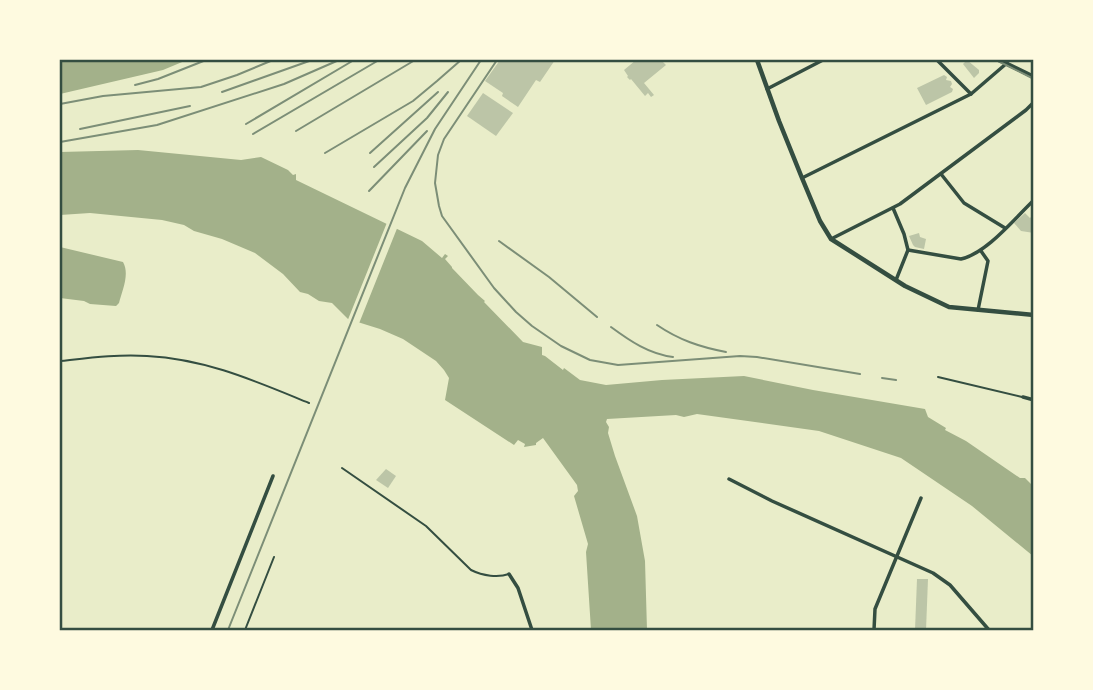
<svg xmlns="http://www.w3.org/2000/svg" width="1093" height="690" font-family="'DM Sans',sans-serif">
	<rect width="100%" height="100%" fill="#e9edc9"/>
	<!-- water -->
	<g fill="#a3b18a">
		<polygon points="60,60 187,60 163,70 60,94"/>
		<polygon points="138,150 241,160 261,157 288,170 293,175 296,174 296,180 422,241 442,258 445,254 448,256 445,259 452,267 452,268 478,295 485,301 484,302 523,342 542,347 542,355 545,356 563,370 564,368 580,380 606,385 662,380 744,376 813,390 925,409 928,417 946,428 945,430 966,441 1020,478 1025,478 1033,486 1033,556 972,506 901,458 819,431 697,414 684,417 676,415 607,419 606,422 609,427 608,433 615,456 637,516 645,561 647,630 591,630 586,552 588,544 574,496 578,491 577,485 543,438 536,443 536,445 524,447 525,444 518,440 514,445 445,400 449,378 444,370 436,361 403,339 380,329 348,319 332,303 319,301 308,294 300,292 283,274 255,253 222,239 194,231 184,225 162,220 90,213 60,215 60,152"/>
		<path d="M60 247 123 262C130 274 122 291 119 303L116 306 90 304 84 301 60 298Z"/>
	</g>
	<!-- pier -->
	<polygon fill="#e9edc9" points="388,220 398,226 358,326 350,323 347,322"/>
	<!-- building -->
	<g fill="#bcc5a7">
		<polygon points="500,60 555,60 540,82 536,80 518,107 502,96 503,93 485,81"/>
		<polygon points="636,60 661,60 666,65 644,83 654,95 651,97 648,93 645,96 631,79 630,80 627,77 628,76 624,70"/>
		<polygon points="967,60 979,70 979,73 974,78 963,64"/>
		<polygon points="944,75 947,77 946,80 951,81 952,84 950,87 953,89 952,92 926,105 917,88"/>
		<polygon points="483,93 513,113 496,136 467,116"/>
		<polygon points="1025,213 1030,218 1032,216 1034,217 1034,233 1021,231 1014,223"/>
		<polygon points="919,233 920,237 926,239 924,249 915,247 913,245 909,236"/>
		<polygon points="386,469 396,476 388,488 376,480"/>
		<polygon points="917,579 928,579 926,630 915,630"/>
	</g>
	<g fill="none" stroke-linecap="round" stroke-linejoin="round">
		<!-- path -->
		<g stroke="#344e41" stroke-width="2">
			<path d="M60 361C88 358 118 354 147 356 206 359 255 381 309 403"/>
			<polyline points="245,630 274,557"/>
		</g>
		<!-- service -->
		<g stroke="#344e41" stroke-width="2">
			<polyline points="938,377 1022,397"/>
			<path d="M342 468 426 526 471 570C483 576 498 578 509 574"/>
		</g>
		<!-- minor -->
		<g stroke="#344e41" stroke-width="3.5">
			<polyline points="937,60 971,94"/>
			<polyline points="767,89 823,60"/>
			<polyline points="941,174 964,203 1005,228"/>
			<polyline points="802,178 971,94 1007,63"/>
			<polyline points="893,208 904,234 908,250 896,280"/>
			<polyline points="831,239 900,204 1026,110 1034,102"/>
			<path d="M908 250 961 259C987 253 1014 219 1034 200"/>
			<polyline points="978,310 988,261 981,251"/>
			<polyline points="1023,397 1034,400"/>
			<polyline points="729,479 772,501 933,573 950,585 989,630"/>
			<polyline points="509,574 518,588 532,630"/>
			<polyline points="212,630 273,476"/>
			<polyline points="874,630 875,609 921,498"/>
		</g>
		<!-- tertiary -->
		<polyline stroke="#344e41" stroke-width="4.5" points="999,60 1034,77"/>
		<!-- secondary -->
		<polyline stroke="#344e41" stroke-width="4.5" points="757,60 779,121 802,178 820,221 831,239 905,286 949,307 1034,315"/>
		<!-- tram -->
		<polyline stroke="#7c8e77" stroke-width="2" points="996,60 1034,79"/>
		<!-- rail -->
		<g stroke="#7c8e77" stroke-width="2">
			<polyline points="497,60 444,139 438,155 435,183 439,206 442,216 494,288 516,312 532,326 561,346 590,360 618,365 740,356 757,357 860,374"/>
			<polyline points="135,85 158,79 206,60"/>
			<polyline points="222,92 312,60"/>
			<polyline points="60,104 103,96 201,87 237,75 273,60"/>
			<polyline points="246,124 354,60"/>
			<polyline points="80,129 190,106"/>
			<polyline points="296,131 415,60"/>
			<polyline points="253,134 379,60"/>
			<polyline points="60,142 157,125 284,84 339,60"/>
			<polyline points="325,153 413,101 437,81 461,60"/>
			<polyline points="370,153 438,92"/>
			<polyline points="374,167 427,118 448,92"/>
			<polyline points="369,191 427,131"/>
			<polyline points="499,241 549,277 597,317"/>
			<path d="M657 325C679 340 700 347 726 352"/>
			<path d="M611 327C630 341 649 354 673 357"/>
			<polyline points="882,378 896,380"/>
			<polyline points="228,630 405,188 435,129 481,60"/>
		</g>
	</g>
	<!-- border -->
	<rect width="1093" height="690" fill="none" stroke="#fefae0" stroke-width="122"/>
	<rect x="61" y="61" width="971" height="568" fill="none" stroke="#344e41" stroke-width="2.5"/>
</svg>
